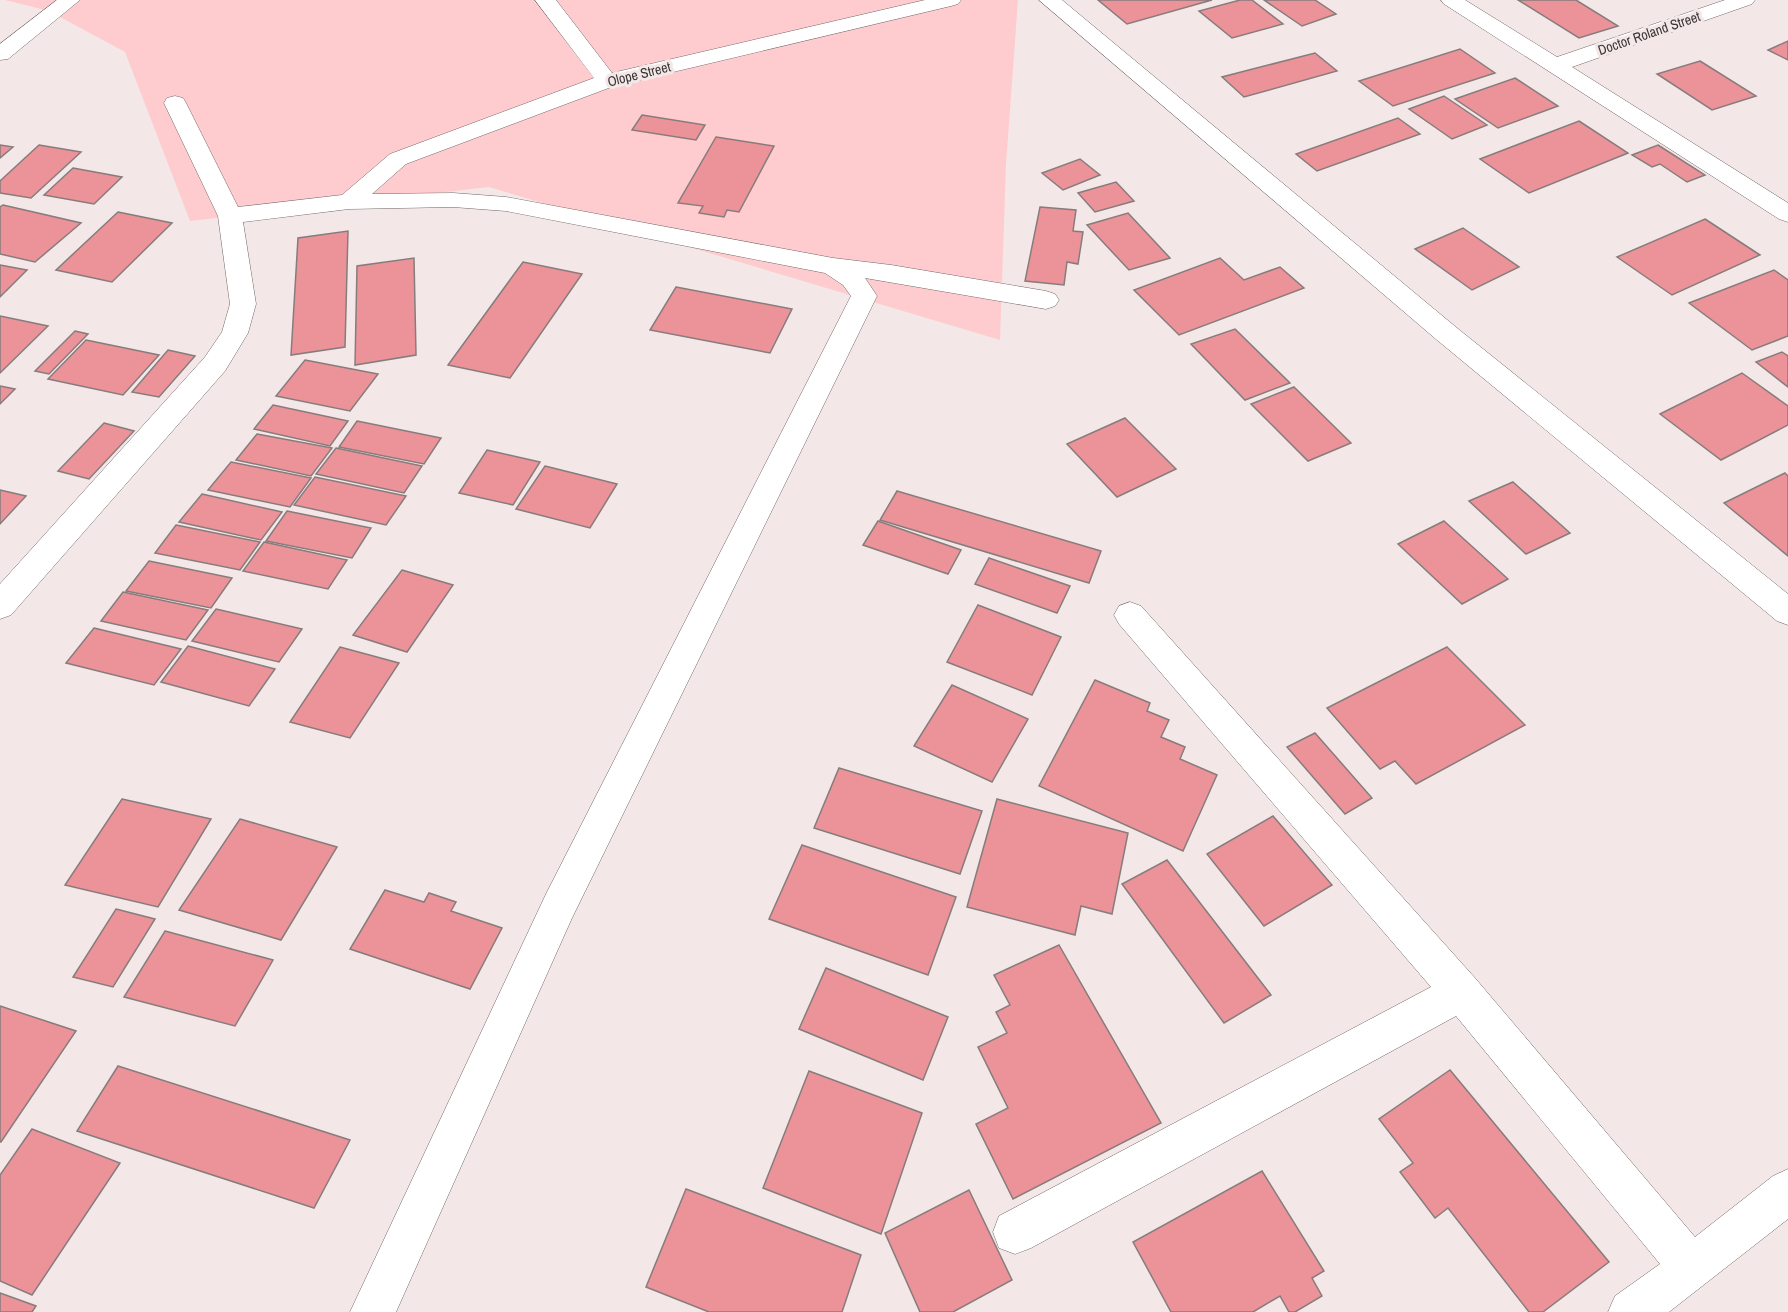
<svg xmlns="http://www.w3.org/2000/svg" width="1788" height="1312" font-family="'Archivo Narrow',sans-serif">
	<rect width="100%" height="100%" fill="#f4e7e7"/>
	<!-- green -->
	<polygon fill="#feccce" points="5,0 1018,0 1006,164 1000,340 489,187 190,221 125,52 49,11"/>
	<!-- building -->
	<g fill="#eb9399" stroke="#877c7c" stroke-width="1.5">
		<polygon points="1098,0 1212,0 1127,24"/>
		<polygon points="1240,0 1252,0 1283,24 1232,38 1199,11"/>
		<polygon points="1264,0 1315,0 1336,14 1302,26"/>
		<polygon points="1518,0 1576,0 1618,26 1579,38"/>
		<polygon points="1788,41 1788,60 1768,50"/>
		<polygon points="1460,49 1495,73 1393,106 1359,81"/>
		<polygon points="1315,53 1337,71 1244,97 1222,77"/>
		<polygon points="1700,61 1756,96 1712,110 1657,74"/>
		<polygon points="1515,78 1558,106 1498,128 1455,99"/>
		<polygon points="1444,96 1487,125 1452,139 1409,109"/>
		<polygon points="642,115 705,125 696,140 632,130"/>
		<polygon points="1398,118 1420,134 1317,171 1296,154"/>
		<polygon points="1579,121 1628,153 1529,193 1480,159"/>
		<polygon points="716,137 774,146 739,212 727,210 724,217 699,213 703,206 678,203"/>
		<polygon points="0,145 13,147 0,158"/>
		<polygon points="39,145 81,152 31,198 0,193 0,181"/>
		<polygon points="1658,145 1705,175 1687,182 1660,164 1652,167 1632,155"/>
		<polygon points="1080,159 1100,175 1063,190 1042,173"/>
		<polygon points="73,168 122,177 94,204 44,195"/>
		<polygon points="1116,182 1134,201 1095,212 1078,193"/>
		<polygon points="3,205 81,223 35,262 0,254 0,207"/>
		<polygon points="1040,207 1076,210 1073,231 1083,232 1078,264 1067,262 1064,285 1025,281"/>
		<polygon points="118,212 172,223 112,282 56,270"/>
		<polygon points="1128,213 1170,258 1129,270 1087,225"/>
		<polygon points="1705,219 1760,255 1672,295 1617,257"/>
		<polygon points="1463,228 1519,267 1472,290 1415,249"/>
		<polygon points="348,231 345,347 291,355 298,238"/>
		<polygon points="414,258 416,355 355,365 357,266"/>
		<polygon points="1220,258 1244,280 1280,267 1304,288 1179,335 1134,290"/>
		<polygon points="523,262 582,274 510,378 448,365"/>
		<polygon points="0,265 27,270 0,297"/>
		<polygon points="1774,270 1788,280 1788,336 1752,350 1689,303"/>
		<polygon points="676,287 792,309 770,353 650,330"/>
		<polygon points="0,316 48,326 0,373"/>
		<polygon points="1235,329 1290,383 1245,400 1191,344"/>
		<polygon points="75,331 88,334 49,374 35,371"/>
		<polygon points="86,340 159,355 123,395 48,379"/>
		<polygon points="168,350 195,356 159,397 132,392"/>
		<polygon points="1782,352 1788,356 1788,387 1756,362"/>
		<polygon points="305,360 378,374 350,411 276,396"/>
		<polygon points="1742,373 1788,406 1788,425 1721,460 1660,414"/>
		<polygon points="0,386 15,389 0,404"/>
		<polygon points="1294,387 1351,443 1308,461 1251,404"/>
		<polygon points="273,405 348,421 330,446 254,429"/>
		<polygon points="1125,418 1176,469 1117,497 1067,444"/>
		<polygon points="357,421 441,438 424,464 339,447"/>
		<polygon points="104,423 134,431 89,479 58,471"/>
		<polygon points="257,434 332,448 311,476 236,460"/>
		<polygon points="336,448 422,466 404,493 316,474"/>
		<polygon points="487,450 540,462 513,505 459,493"/>
		<polygon points="231,462 311,478 290,507 208,490"/>
		<polygon points="545,466 617,484 590,528 516,509"/>
		<polygon points="1785,473 1788,476 1788,556 1724,503"/>
		<polygon points="315,477 406,496 386,525 294,505"/>
		<polygon points="1513,482 1570,533 1526,554 1469,501"/>
		<polygon points="0,490 26,496 0,524"/>
		<polygon points="897,491 1101,551 1089,583 880,520"/>
		<polygon points="202,494 282,512 261,540 179,522"/>
		<polygon points="287,511 371,528 352,558 266,541"/>
		<polygon points="878,521 961,550 948,574 863,545"/>
		<polygon points="1444,521 1508,579 1462,604 1398,544"/>
		<polygon points="176,525 260,542 240,570 155,553"/>
		<polygon points="264,542 347,560 328,589 243,571"/>
		<polygon points="989,558 1070,586 1057,613 975,584"/>
		<polygon points="149,561 232,578 211,608 126,591"/>
		<polygon points="402,570 453,585 407,652 353,635"/>
		<polygon points="123,592 208,610 186,640 101,621"/>
		<polygon points="978,605 1061,637 1032,695 947,662"/>
		<polygon points="216,609 302,629 279,662 192,641"/>
		<polygon points="94,628 181,649 154,685 66,663"/>
		<polygon points="188,646 275,669 249,706 161,682"/>
		<polygon points="340,647 399,663 350,738 290,722"/>
		<polygon points="1447,647 1525,725 1416,784 1395,761 1380,769 1327,708"/>
		<polygon points="1095,680 1150,703 1147,711 1169,720 1161,737 1185,747 1180,759 1217,775 1183,851 1039,786"/>
		<polygon points="952,685 1028,719 992,782 914,746"/>
		<polygon points="1315,733 1372,798 1345,814 1287,747"/>
		<polygon points="839,768 982,811 960,874 814,828"/>
		<polygon points="122,799 211,819 158,907 65,885"/>
		<polygon points="997,799 1128,833 1112,914 1081,906 1075,935 967,907"/>
		<polygon points="1273,816 1332,885 1264,926 1207,854"/>
		<polygon points="240,819 337,847 281,940 179,910"/>
		<polygon points="802,845 956,897 928,975 769,919"/>
		<polygon points="1167,860 1271,995 1224,1023 1122,884"/>
		<polygon points="385,890 424,902 429,893 456,902 451,911 502,928 470,989 350,949"/>
		<polygon points="116,909 155,919 113,987 73,977"/>
		<polygon points="165,931 273,960 235,1026 124,997"/>
		<polygon points="1059,945 1161,1123 1013,1199 976,1124 1008,1108 978,1047 1007,1033 996,1012 1010,1005 994,975"/>
		<polygon points="826,968 948,1017 923,1080 799,1029"/>
		<polygon points="0,1006 76,1031 1,1142 0,1142"/>
		<polygon points="118,1066 350,1140 314,1208 77,1131"/>
		<polygon points="1450,1070 1609,1262 1543,1312 1529,1312 1448,1208 1435,1218 1400,1172 1413,1163 1379,1119"/>
		<polygon points="809,1071 922,1113 881,1234 763,1188"/>
		<polygon points="32,1129 120,1163 32,1295 0,1281 0,1175"/>
		<polygon points="1262,1171 1324,1271 1312,1278 1322,1296 1295,1312 1289,1312 1280,1296 1253,1312 1171,1312 1133,1242"/>
		<polygon points="686,1189 861,1255 842,1312 709,1312 646,1287"/>
		<polygon points="969,1190 1012,1280 953,1312 920,1312 885,1233"/>
		<polygon points="0,1293 36,1306 32,1312 0,1312"/>
	</g>
	<g fill="none" stroke-linecap="round" stroke-linejoin="round">
		<defs>
			<g id="minor">
				<polygon points="57,0 80,0 8,59 0,60 0,44"/>
				<polygon points="535,0 556,0 612,73 925,0 961,0 958,4 951,6 614,86 406,164 372,194 453,193 506,197 833,258 891,265 1046,291 1055,294 1059,300 1055,306 1046,309 865,278 877,296 572,918 396,1312 350,1312 546,894 851,296 843,285 825,273 506,211 453,207 349,209 243,222 256,304 248,333 225,371 11,615 0,619 0,584 205,357 222,332 230,304 218,216 164,103 167,98 175,96 183,98 186,103 238,207 342,195 390,154 594,78"/>
				<polygon points="1039,0 1062,0 1457,328 1788,594 1788,625 1777,621 1437,340"/>
				<polygon points="1441,0 1465,0 1557,57 1725,0 1755,0 1752,4 1572,67 1788,203 1788,222 1779,219 1444,4"/>
				<polygon points="1130,602 1141,606 1475,978 1695,1237 1773,1176 1788,1169 1788,1219 1669,1312 1608,1312 1615,1296 1660,1264 1456,1016 1031,1248 1015,1254 999,1248 993,1232 999,1216 1431,987 1119,624 1114,615 1119,606"/>
			</g>
		</defs>
		<!-- minor casing -->
		<use href="#minor" stroke="#726768" stroke-width="1"/>
		<!-- minor -->
		<use href="#minor" fill="#fff" fill-rule="evenodd"/>
	</g>
	<g text-anchor="middle" dominant-baseline="central" stroke-width="6" stroke-linejoin="round" paint-order="stroke">
		<!-- far-street labels -->
		<g font-size="14" fill="#3a3535" stroke="#f4e7e7">
			<text transform="translate(1649 33) rotate(-19)">Doctor Roland Street</text>
			<text transform="translate(639 74) rotate(-14)">Olope Street</text>
		</g>
	</g>
</svg>
